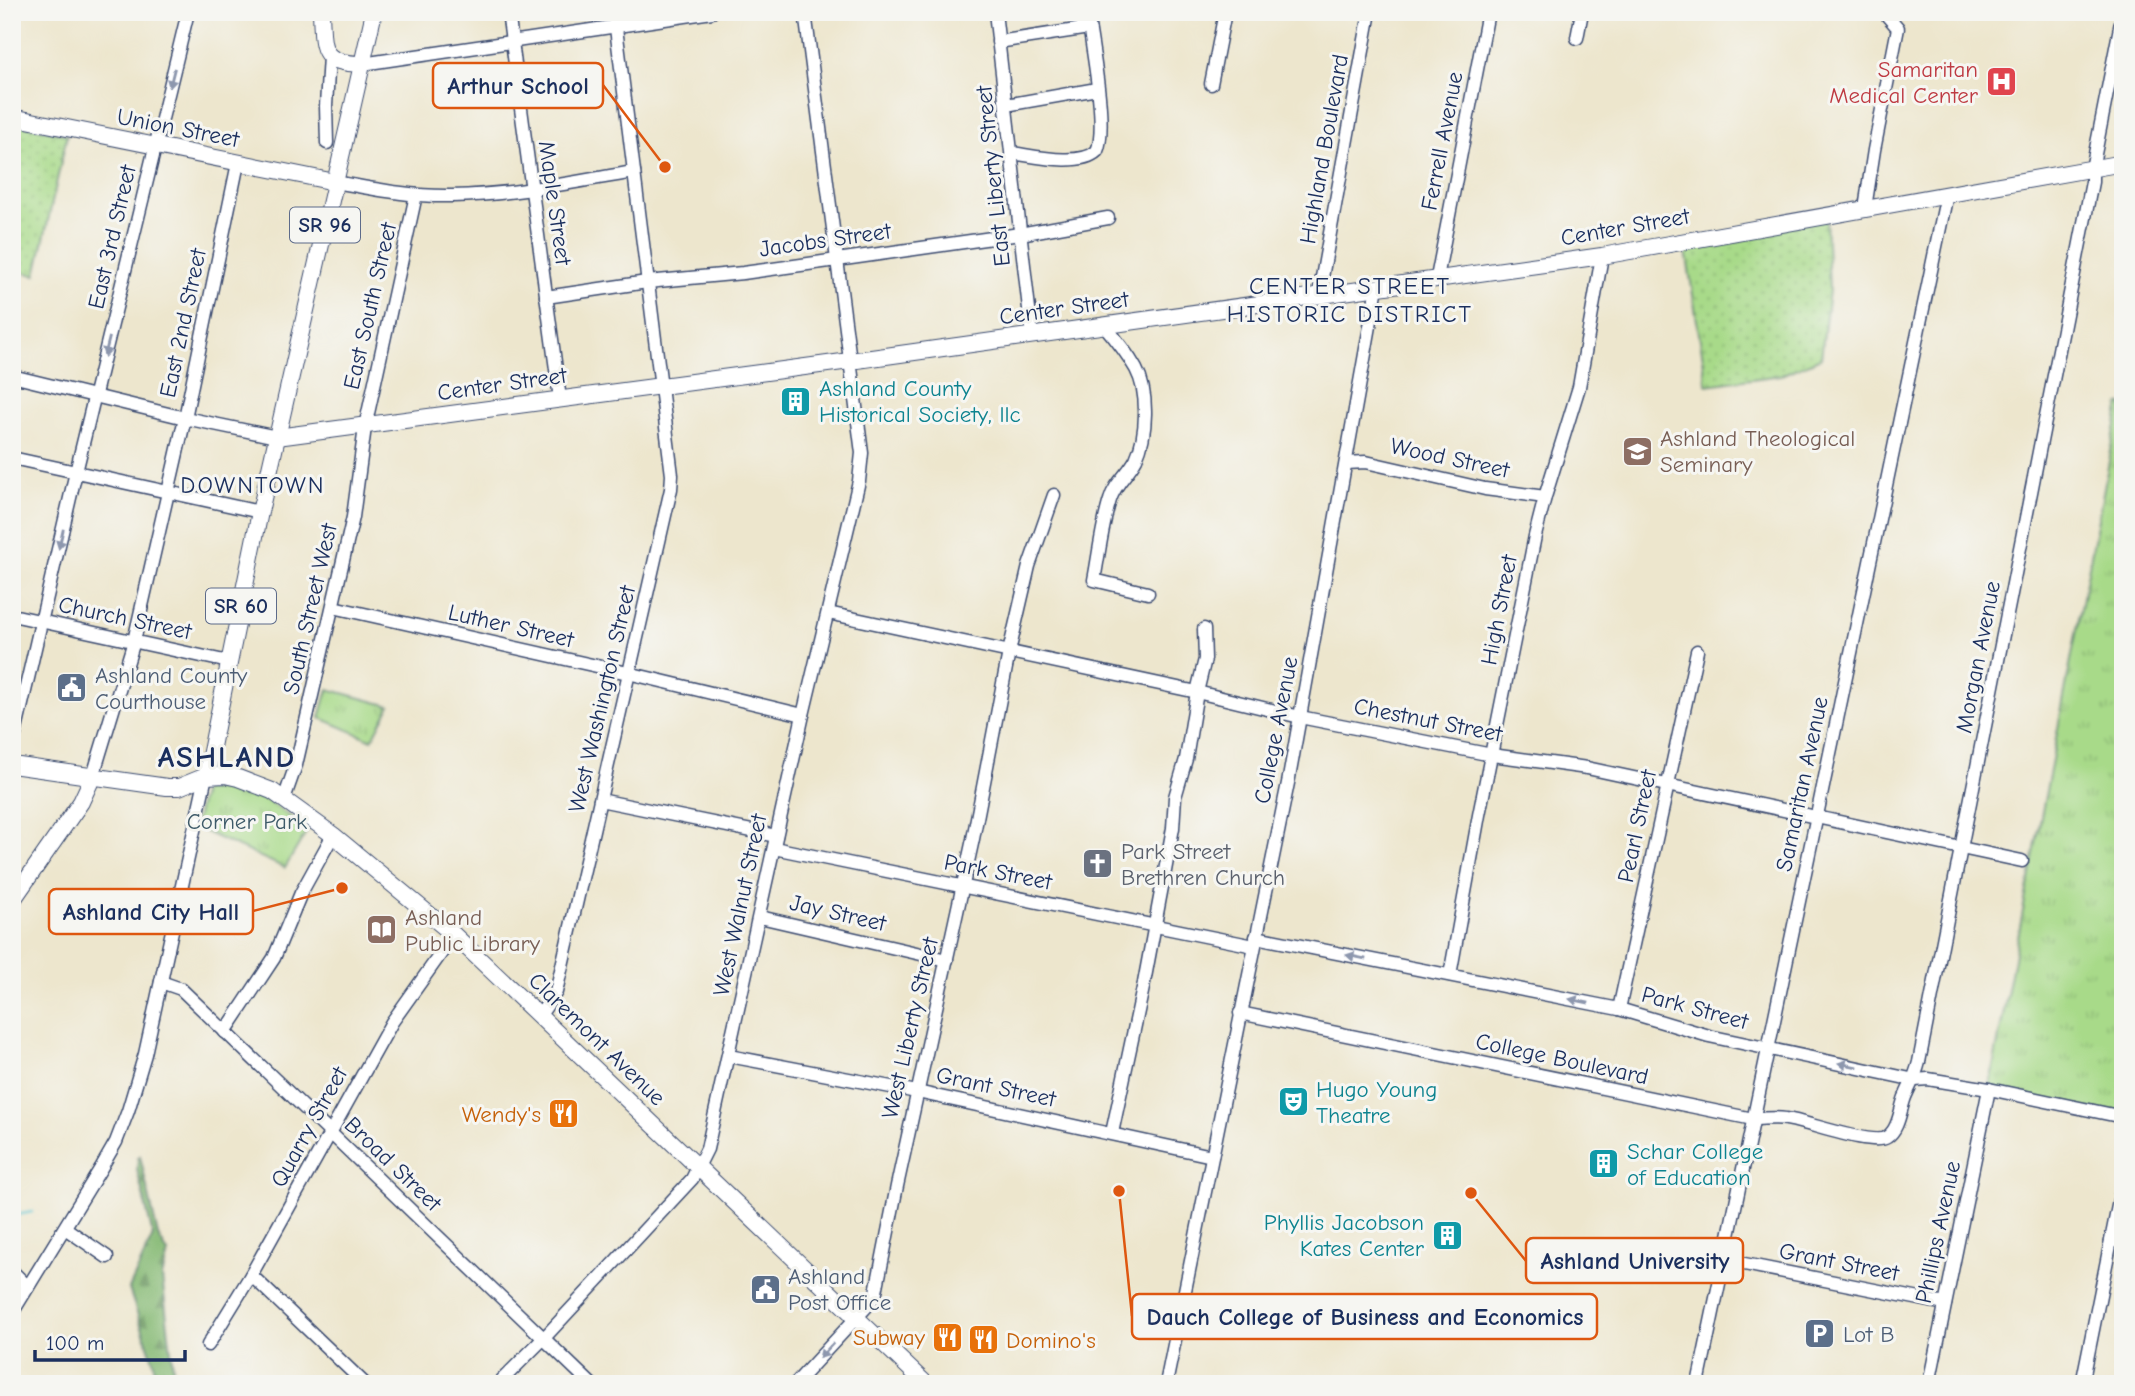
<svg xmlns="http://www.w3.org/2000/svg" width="2135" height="1396" font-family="'Comic Neue',sans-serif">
	<defs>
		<pattern id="grass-dots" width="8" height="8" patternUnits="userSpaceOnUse" patternTransform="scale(1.75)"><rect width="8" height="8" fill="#a8da89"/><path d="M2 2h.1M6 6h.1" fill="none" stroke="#90bb79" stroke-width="1.8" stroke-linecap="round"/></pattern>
		<pattern id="forest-firs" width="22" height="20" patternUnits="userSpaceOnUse" patternTransform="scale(1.75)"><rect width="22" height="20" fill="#86ba75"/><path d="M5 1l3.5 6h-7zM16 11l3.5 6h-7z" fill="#6d9863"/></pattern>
		<pattern id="park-tufts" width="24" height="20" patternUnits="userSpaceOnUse" patternTransform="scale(1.75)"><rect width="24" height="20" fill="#a8da89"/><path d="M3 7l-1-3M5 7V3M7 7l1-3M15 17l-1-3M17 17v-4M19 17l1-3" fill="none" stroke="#90bb79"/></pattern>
	</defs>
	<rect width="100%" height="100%" fill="#f6f6f2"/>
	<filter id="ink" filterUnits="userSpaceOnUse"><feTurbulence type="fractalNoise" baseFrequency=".0143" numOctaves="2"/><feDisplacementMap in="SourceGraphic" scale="14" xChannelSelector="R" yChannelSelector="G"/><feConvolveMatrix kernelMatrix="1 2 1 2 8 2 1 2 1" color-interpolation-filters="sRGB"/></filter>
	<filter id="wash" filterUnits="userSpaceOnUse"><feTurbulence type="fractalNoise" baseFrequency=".00686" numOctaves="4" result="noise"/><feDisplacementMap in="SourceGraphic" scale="28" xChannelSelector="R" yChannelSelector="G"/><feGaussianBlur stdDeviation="1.57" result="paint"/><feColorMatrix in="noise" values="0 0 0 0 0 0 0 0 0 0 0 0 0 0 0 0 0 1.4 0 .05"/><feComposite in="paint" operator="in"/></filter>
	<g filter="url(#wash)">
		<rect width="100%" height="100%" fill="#ede6cd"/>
		<!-- grass -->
		<g fill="url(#grass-dots)" stroke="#628474" stroke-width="2">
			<polygon points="12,122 67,135 36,275 12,270"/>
			<polygon points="1826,218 1829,290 1821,358 1781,375 1707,385 1685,244"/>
		</g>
		<!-- forest -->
		<polygon fill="url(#forest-firs)" stroke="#50746a" stroke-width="2" points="140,1156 158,1236 168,1253 162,1277 175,1384 155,1384 154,1363 129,1289 153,1236 137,1170 138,1158"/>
		<!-- park -->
		<g fill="url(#park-tufts)" stroke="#628474" stroke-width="2">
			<polygon points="2120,404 2123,404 2123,1116 1989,1089"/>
			<polygon points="328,689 390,706 372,740 320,718"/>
			<polygon points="231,789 259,795 308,829 285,868 194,827 203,790"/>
		</g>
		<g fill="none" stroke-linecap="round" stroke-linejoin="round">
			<!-- stream -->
			<polyline stroke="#58c5d1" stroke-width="2.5" points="12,1216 32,1212"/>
		</g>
	</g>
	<g filter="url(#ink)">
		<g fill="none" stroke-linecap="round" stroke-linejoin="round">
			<defs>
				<g id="minor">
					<polyline points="508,12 560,399"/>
					<polyline points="995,12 1032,335"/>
					<polyline points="1577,38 1582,12"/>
					<polyline points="998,42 1089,28"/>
					<polyline points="362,64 712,12"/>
					<polyline points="1211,84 1225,12"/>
					<polyline points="1006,105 1097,89"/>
					<polyline points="327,143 326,106 329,56"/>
					<path d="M1012 153C1034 156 1080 167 1097 151 1108 127 1091 42 1087 12"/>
					<path d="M335 182C374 189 413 197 452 196 513 195 574 182 634 172"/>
					<polyline points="1865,208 1874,150 1898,28 1884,12"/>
					<polyline points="1437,278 1488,12"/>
					<polyline points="1319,294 1370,12"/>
					<polyline points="546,297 647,282 743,273 837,260 1020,234 1108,218"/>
					<path d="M1104 325C1116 339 1127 353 1136 369 1149 393 1147 435 1136 459 1128 474 1115 483 1110 500 1102 525 1099 554 1094 580L1148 593"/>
					<polyline points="12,376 185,418 277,437"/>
					<polyline points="12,458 260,512"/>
					<polyline points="1346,463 1366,462 1485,489 1545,497"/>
					<polyline points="333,607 628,673 803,715"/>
					<polyline points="828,613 1197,692 1300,717 1492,755 1587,768 2022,861"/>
					<polyline points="12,615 229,662"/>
					<polyline points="12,747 76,472 188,12"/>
					<polyline points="93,776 134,641 185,418 238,163"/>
					<polyline points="284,799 296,765 353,517 365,427 416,195"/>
					<polyline points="600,800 776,836"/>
					<polyline points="774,848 1254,946"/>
					<polyline points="760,917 947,960"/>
					<polyline points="1256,937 1619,1009 1709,1036 1915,1080 1928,1079 1989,1089 2123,1117"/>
					<polyline points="1450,975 1479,815 1535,536 1545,497 1579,387 1602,256"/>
					<polyline points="161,982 181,989 591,1384"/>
					<polyline points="1619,1009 1697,651"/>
					<path d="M1240 1013 1753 1119C1764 1119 1776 1117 1786 1119 1805 1121 1873 1147 1887 1137 1899 1129 1900 1110 1905 1097 1911 1083 1915 1078 1919 1062L2092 182V169L2123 12"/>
					<polyline points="540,1015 556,992 671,489 672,475 614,12"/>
					<polyline points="225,1032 274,958 301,893 333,835"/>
					<polyline points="729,1056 917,1092 1212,1156"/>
					<polyline points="1112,1133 1144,983 1173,828 1175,797 1186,759 1197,692 1205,659 1204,629"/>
					<polyline points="65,1228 107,1257"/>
					<polyline points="1724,1260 1945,1304"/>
					<polyline points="12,1271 28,1287"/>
					<polyline points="251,1275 365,1384"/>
					<polyline points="12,1313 101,1168 116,1142 128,1111 145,1054 206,776"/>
					<polyline points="208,1345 251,1275 392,1022 454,935"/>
					<polyline points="498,1384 544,1338 692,1179 707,1149 803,715 859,481 862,453 805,12"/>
					<polyline points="795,1384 870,1303 876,1292 897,1186 973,839 1009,652 1029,566 1054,495"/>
					<polyline points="1166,1384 1289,778 1377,287"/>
					<polyline points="1698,1384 1947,194"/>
					<polyline points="1929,1384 1989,1089"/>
					<polyline points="2082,1384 2123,1181"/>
				</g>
				<g id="major">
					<path d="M321 12C323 49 319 63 362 64"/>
					<polyline points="12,117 335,182"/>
					<polyline points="277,437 850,361 1602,256 2123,163"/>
					<polyline points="12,765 167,787 179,787 206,776 225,775 238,778 272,791 333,835 454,935 926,1384"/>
					<polyline points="206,776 260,512 374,12"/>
					<polyline points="12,901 81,802 93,776"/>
				</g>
			</defs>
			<!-- minor casing -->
			<use href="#minor" stroke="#3a4a6f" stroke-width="15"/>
			<!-- major casing -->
			<use href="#major" stroke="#3a4a6f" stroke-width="18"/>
			<!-- minor -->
			<use href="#minor" stroke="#fff" stroke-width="12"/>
			<!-- major -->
			<use href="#major" stroke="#fff" stroke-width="16"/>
		</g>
		<!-- one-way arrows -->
		<defs><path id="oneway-solid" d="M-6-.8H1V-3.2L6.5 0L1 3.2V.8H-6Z" transform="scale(1.75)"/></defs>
		<g fill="#8d97ae">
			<use href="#oneway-solid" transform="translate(172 78) rotate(104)"/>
			<use href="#oneway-solid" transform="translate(107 347) rotate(104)"/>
			<use href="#oneway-solid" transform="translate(61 539) rotate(103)"/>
			<use href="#oneway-solid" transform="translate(1356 957) rotate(-169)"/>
			<use href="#oneway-solid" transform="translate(1579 1001) rotate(-168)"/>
			<use href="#oneway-solid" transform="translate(1848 1065) rotate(-168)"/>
			<use href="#oneway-solid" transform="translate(826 1351) rotate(133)"/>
		</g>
	</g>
	<!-- icons -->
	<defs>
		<symbol id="hospital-square" viewBox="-11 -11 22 22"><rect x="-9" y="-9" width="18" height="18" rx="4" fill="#e0444e" stroke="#f6f6f2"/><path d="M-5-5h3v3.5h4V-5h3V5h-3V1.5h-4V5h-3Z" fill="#fff"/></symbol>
		<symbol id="building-square" viewBox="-11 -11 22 22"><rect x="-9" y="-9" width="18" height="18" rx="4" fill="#0f9aa8" stroke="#f6f6f2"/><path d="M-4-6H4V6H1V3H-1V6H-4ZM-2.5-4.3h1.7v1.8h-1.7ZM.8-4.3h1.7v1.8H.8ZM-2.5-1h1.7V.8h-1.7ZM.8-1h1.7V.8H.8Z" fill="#fff"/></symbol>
		<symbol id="university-square" viewBox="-11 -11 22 22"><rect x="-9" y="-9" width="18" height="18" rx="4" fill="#8d6e63" stroke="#f6f6f2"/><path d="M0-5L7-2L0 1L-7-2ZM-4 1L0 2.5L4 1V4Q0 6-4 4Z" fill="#fff"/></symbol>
		<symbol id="civic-square" viewBox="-11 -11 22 22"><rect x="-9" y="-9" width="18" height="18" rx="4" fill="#5c6f8a" stroke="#f6f6f2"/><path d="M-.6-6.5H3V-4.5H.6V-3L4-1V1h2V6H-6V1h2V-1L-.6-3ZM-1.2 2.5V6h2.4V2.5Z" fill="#fff"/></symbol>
		<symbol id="church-square" viewBox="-11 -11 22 22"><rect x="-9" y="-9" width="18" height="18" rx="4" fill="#6b7280" stroke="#f6f6f2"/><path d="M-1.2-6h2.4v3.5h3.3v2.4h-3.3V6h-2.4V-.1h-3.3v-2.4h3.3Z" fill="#fff"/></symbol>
		<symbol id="library-square" viewBox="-11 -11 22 22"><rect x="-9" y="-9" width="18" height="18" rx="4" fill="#8d6e63" stroke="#f6f6f2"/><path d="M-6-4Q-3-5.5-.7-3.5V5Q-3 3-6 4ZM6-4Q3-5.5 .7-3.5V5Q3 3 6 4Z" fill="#fff"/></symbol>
		<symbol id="theatre-square" viewBox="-11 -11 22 22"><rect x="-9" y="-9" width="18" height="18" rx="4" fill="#0f9aa8" stroke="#f6f6f2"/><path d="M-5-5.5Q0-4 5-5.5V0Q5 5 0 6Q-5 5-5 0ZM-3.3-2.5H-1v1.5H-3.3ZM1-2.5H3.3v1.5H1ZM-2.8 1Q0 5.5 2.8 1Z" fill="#fff"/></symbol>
		<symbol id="restaurant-square" viewBox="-11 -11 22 22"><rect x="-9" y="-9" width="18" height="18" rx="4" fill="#e8710a" stroke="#f6f6f2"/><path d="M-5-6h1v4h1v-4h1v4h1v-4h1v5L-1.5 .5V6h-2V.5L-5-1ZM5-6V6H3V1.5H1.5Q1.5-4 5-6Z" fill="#fff"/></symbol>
		<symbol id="parking-square" viewBox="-11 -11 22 22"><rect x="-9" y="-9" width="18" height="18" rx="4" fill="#5c6f8a" stroke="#f6f6f2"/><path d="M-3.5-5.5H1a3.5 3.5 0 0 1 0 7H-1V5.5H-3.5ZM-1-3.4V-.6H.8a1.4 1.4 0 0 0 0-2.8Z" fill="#fff"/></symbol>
	</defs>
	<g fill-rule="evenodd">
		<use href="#hospital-square" x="1984" y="64" width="35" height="35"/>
		<use href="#building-square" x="778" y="384" width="35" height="35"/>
		<use href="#university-square" x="1620" y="434" width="35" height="35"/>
		<use href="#civic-square" x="54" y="670" width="35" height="35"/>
		<use href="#church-square" x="1080" y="846" width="35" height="35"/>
		<use href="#library-square" x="364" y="912" width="35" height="35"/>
		<use href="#theatre-square" x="1276" y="1084" width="35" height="35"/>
		<use href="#restaurant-square" x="546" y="1096" width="35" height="35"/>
		<use href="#building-square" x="1586" y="1146" width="35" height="35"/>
		<use href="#building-square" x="1430" y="1218" width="35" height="35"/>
		<use href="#civic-square" x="748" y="1272" width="35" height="35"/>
		<use href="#parking-square" x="1802" y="1316" width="35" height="35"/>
		<use href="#restaurant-square" x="930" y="1320" width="35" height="35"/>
		<use href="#restaurant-square" x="966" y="1322" width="35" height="35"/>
	</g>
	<g text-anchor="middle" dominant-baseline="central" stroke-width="6" stroke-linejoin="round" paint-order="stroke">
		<!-- shield labels -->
		<g fill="#f6f6f2" stroke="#5d6b8a" stroke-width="2">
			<rect x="290" y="207.5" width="70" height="35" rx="5"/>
			<rect x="206" y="588.5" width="70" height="35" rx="5"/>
		</g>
		<g font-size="21" font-weight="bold" fill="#1b2f5e">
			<text x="325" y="225">SR 96</text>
			<text x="241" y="606">SR 60</text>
		</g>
		<!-- health labels -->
		<g font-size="23" fill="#be3a42" stroke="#f6f6f2" text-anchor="end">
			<text x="1978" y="69">Samaritan<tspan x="1978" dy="26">Medical Center</tspan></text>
		</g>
		<!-- street labels -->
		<g font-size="23" fill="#1b2f5e" stroke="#f6f6f2">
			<text transform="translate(178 128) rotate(11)">Union Street</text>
			<text transform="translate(1442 141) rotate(-79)">Ferrell Avenue</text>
			<text transform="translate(1324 149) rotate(-80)">Highland Boulevard</text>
			<text transform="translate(993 176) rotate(-96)">East Liberty Street</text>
			<text transform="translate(555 203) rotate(82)">Maple Street</text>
			<text transform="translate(1625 227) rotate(-10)">Center Street</text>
			<text transform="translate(112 237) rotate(-77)">East 3rd Street</text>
			<text transform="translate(825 240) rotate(-8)">Jacobs Street</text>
			<text transform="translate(370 306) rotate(-77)">East South Street</text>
			<text transform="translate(1064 308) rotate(-8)">Center Street</text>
			<text transform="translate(183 323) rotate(-78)">East 2nd Street</text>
			<text transform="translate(502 384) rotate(-8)">Center Street</text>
			<text transform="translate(1450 458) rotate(12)">Wood Street</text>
			<text transform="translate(310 609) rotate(-77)">South Street West</text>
			<text transform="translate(1499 610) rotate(-79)">High Street</text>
			<text transform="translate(125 618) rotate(12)">Church Street</text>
			<text transform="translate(511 626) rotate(13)">Luther Street</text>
			<text transform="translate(1978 657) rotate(-79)">Morgan Avenue</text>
			<text transform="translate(602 699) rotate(-77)">West Washington Street</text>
			<text transform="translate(1428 720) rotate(11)">Chestnut Street</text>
			<text transform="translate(1276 730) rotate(-79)">College Avenue</text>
			<text transform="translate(1802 784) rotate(-78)">Samaritan Avenue</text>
			<text transform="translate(1637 826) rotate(-78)">Pearl Street</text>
			<text transform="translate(998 872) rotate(11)">Park Street</text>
			<text transform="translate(740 905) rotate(-78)">West Walnut Street</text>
			<text transform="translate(838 913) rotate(13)">Jay Street</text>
			<text transform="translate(1695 1008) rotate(15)">Park Street</text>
			<text transform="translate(910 1028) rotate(-77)">West Liberty Street</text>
			<text transform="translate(597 1039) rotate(44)">Claremont Avenue</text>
			<text transform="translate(1562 1059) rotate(12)">College Boulevard</text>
			<text transform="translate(996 1087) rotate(12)">Grant Street</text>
			<text transform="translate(309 1127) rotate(-61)">Quarry Street</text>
			<text transform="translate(393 1164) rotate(44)">Broad Street</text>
			<text transform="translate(1938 1232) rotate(-78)">Phillips Avenue</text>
			<text transform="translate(1839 1262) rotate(11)">Grant Street</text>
		</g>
		<!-- culture labels -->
		<g font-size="23" fill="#0d838f" stroke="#f6f6f2" text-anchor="start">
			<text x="819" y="388">Ashland County<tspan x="819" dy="26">Historical Society, llc</tspan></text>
			<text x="1316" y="1089">Hugo Young<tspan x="1316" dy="26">Theatre</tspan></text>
			<text x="1627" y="1151">Schar College<tspan x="1627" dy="26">of Education</tspan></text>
			<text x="1424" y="1222" text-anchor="end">Phyllis Jacobson<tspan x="1424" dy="26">Kates Center</tspan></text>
		</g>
		<!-- education labels -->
		<g font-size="23" fill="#785e54" stroke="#f6f6f2" text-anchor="start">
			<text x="1660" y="438">Ashland Theological<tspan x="1660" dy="26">Seminary</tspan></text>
			<text x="405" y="917">Ashland<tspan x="405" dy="26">Public Library</tspan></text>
		</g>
		<!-- service labels -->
		<g font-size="23" fill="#4e5e75" stroke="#f6f6f2" text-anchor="start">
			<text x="95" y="675">Ashland County<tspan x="95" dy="26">Courthouse</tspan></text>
			<text x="788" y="1276">Ashland<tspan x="788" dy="26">Post Office</tspan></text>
			<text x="1843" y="1334">Lot B</text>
		</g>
		<!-- park labels -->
		<g font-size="23" fill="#3e5a69" stroke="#f6f6f2">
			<text x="247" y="821">Corner Park</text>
		</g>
		<!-- worship labels -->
		<g font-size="23" fill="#5b616d" stroke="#f6f6f2" text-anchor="start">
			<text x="1121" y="851">Park Street<tspan x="1121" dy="26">Brethren Church</tspan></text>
		</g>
		<!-- food labels -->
		<g font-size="23" fill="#c56008" stroke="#f6f6f2" text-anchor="end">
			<text x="541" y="1114">Wendy's</text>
			<text x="925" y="1337">Subway</text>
			<text x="1006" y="1340" text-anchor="start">Domino's</text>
		</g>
		<!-- neighbourhood labels -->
		<g font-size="24" letter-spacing="2" fill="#1b2f5e" stroke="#f6f6f2">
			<text x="1350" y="286">CENTER STREET<tspan x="1350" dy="28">HISTORIC DISTRICT</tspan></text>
			<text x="253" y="485">DOWNTOWN</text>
		</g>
		<!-- district labels -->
		<g font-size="30" font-weight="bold" letter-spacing="2" fill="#1b2f5e" stroke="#f6f6f2">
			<text x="227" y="757">ASHLAND</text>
		</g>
	</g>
	<!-- callouts -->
	<path fill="none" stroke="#de5710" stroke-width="2.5" d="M665 167L603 85M342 888L253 911M1471 1193L1526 1261M1119 1191L1132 1316"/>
	<g fill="#de5710" stroke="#f6f6f2" stroke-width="2.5">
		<circle cx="665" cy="167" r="7"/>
		<circle cx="342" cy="888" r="7"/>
		<circle cx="1471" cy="1193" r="7"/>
		<circle cx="1119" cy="1191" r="7"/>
	</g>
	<g fill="#f6f6f2" stroke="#de5710" stroke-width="2.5">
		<rect x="433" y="63" width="170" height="45" rx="7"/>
		<rect x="49" y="889" width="204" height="45" rx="7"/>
		<rect x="1526" y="1238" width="217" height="45" rx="7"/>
		<rect x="1132" y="1294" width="465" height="45" rx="7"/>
	</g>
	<g font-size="24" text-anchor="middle" font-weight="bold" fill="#1b2f5e">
		<text x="518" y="94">Arthur School</text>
		<text x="151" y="920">Ashland City Hall</text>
		<text x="1635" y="1269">Ashland University</text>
		<text x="1365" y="1325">Dauch College of Business and Economics</text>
	</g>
	<!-- margin -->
	<rect width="2135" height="1396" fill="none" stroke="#f6f6f2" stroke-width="42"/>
	<!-- scale -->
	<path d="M35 1350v10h150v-10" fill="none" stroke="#1b2f5e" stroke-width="3.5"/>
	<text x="46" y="1350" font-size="21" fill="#1b2f5e" stroke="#f6f6f2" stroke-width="5" paint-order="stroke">100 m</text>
</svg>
